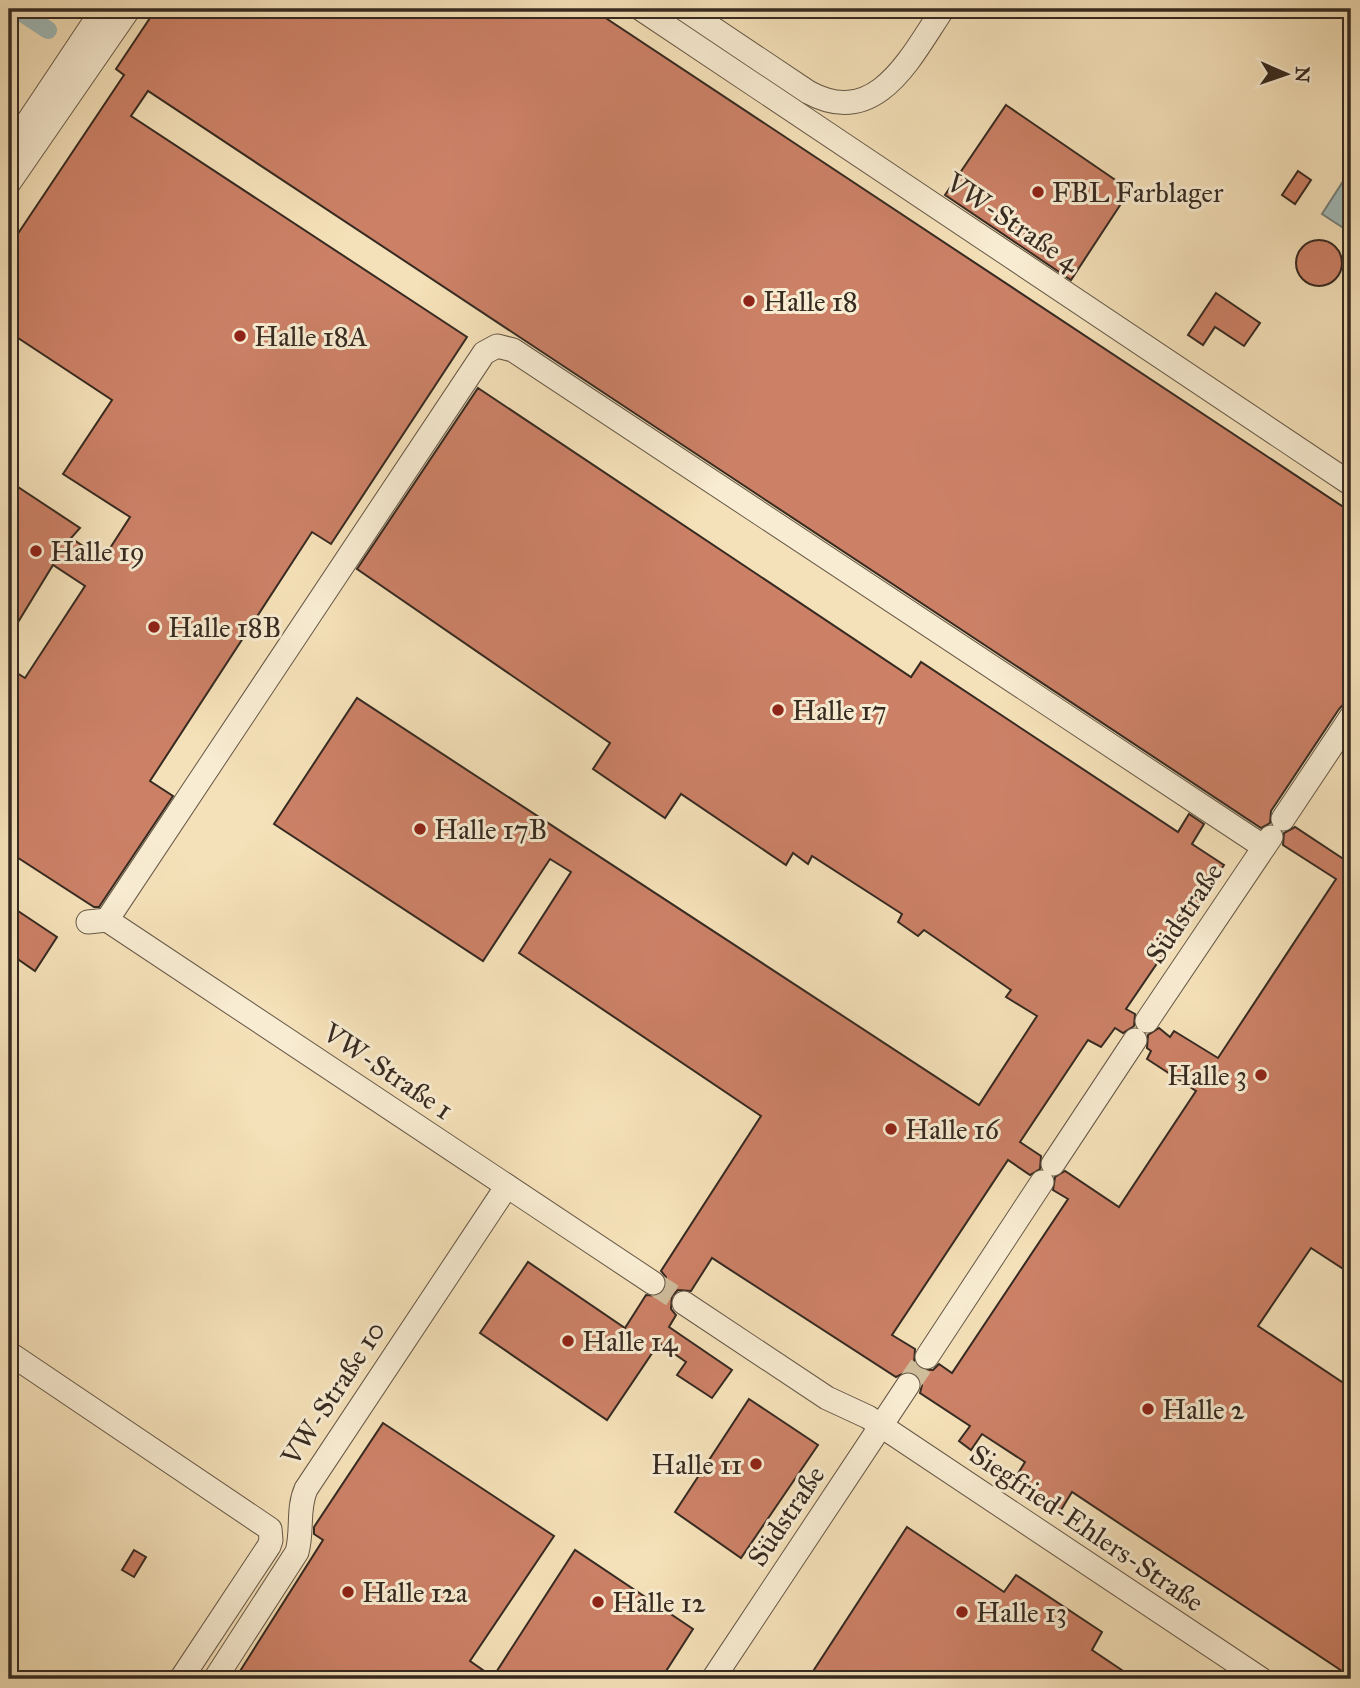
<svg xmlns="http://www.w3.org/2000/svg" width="1360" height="1688" font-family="'IM FELL Great Primer',serif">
	<rect width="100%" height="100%" fill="#f5e1b9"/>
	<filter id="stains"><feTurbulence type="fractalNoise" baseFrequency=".00286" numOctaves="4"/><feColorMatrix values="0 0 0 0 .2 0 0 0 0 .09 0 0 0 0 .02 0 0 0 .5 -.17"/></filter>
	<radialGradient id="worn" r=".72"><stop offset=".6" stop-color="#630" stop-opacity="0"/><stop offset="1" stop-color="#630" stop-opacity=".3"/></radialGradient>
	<!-- water -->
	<polygon fill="#a0bbba" stroke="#76817d" stroke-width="2" points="1351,169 1351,233 1322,214"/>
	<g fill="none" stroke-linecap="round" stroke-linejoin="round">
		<!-- canal -->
		<polyline stroke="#a0bbba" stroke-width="18" points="16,9 48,30"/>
	</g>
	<!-- building -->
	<g fill="#cc8167" stroke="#362a21" stroke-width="2">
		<polygon points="156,9 592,9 1351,512 1351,696 1339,709 1271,811 1270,823 1261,828 148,91 131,116 467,337 331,544 312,532 150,781 173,796 99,907 94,907 9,852 9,668 25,678 85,586 53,565 9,637 9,481 80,528 71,538 103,559 130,517 63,474 112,400 9,332 9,247 124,75 116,69"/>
		<polygon points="1006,105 1130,190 1071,280 945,195"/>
		<polygon points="1298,171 1311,180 1295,204 1282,195"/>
		<circle cx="1319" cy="263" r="23"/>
		<polygon points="1216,293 1260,323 1244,346 1215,327 1203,345 1188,335"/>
		<polygon points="478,388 911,677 921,662 1178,832 1189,814 1204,824 1192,844 1224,865 1126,1009 1135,1014 1134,1026 1123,1033 1115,1028 1101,1047 1088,1040 1020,1142 1041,1156 1040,1169 1030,1175 1008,1160 892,1335 915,1349 914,1363 920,1369 933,1370 939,1364 952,1373 1068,1199 1053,1190 1055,1177 1065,1171 1119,1207 1196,1091 1147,1059 1151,1051 1147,1048 1148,1035 1159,1028 1170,1037 1174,1031 1218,1058 1336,879 1283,845 1284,833 1295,827 1351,864 1351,1274 1311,1248 1258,1326 1351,1388 1351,1677 1072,1492 1061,1510 1014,1480 1025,1462 982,1434 971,1450 959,1441 970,1426 920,1393 922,1385 916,1374 908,1371 896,1377 712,1258 691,1291 678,1290 672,1296 671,1309 676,1315 669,1327 732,1370 712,1398 677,1375 686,1362 659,1343 607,1420 480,1333 528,1262 625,1328 646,1295 659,1296 665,1290 666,1277 661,1271 761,1116 519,953 571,872 550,859 483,961 274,824 357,698 979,1105 1037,1016 1006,997 1011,990 924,930 918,936 898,922 902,914 812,856 808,864 793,853 786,865 681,794 665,818 593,769 610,743 357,569"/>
		<polygon points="9,905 57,937 35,971 9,953"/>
		<polygon points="749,1399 818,1445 741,1558 675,1512"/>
		<polygon points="383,1423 554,1536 470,1661 493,1677 575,1550 693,1629 661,1679 235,1679 323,1540 314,1534 314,1527"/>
		<polygon points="907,1527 1004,1592 1016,1575 1102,1632 1092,1650 1135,1679 808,1679"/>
		<polygon points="134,1550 146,1557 134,1577 122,1570"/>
	</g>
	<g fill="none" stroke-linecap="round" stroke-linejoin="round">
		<!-- minor-tunnel -->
		<g stroke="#cfbc9b" stroke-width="23" stroke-dasharray="23 11" stroke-linecap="butt">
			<polyline points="653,1283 684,1303"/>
			<polyline points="908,1385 927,1357"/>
		</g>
		<defs>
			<g id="minor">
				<polyline points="641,9 1351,484"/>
				<path d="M684 9 808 92C877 130 911 56 943 9"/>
				<polyline points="9,150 103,9"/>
				<polyline points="9,183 129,9"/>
				<polyline points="1283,819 1351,717"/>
				<polyline points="107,920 484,353 497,346 513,350 1264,847"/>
				<polyline points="88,922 107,920 653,1283"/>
				<polyline points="1147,1021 1271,837"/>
				<polyline points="1053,1164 1135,1040"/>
				<polyline points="684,1303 827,1398 868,1417 1261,1679"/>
				<polyline points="9,1353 270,1529 271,1540 269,1546 181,1679"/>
				<polyline points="927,1357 1042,1182"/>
				<path d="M215 1679 297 1552C303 1531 297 1509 306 1489L507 1186"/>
				<polyline points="713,1679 908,1385"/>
			</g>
		</defs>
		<!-- minor casing -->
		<use href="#minor" stroke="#665847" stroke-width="25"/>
		<!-- minor -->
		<use href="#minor" stroke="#f8ecd2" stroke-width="23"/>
	</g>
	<!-- markers -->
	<g fill="#8f2418" stroke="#f8ecd2" stroke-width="2.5">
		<circle cx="1038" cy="192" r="7"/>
		<circle cx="749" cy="301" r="7"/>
		<circle cx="240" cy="336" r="7"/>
		<circle cx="36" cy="551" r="7"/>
		<circle cx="154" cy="627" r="7"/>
		<circle cx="778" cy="710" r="7"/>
		<circle cx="420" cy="829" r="7"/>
		<circle cx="1261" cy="1075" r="7"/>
		<circle cx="891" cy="1129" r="7"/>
		<circle cx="568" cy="1341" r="7"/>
		<circle cx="1148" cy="1409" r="7"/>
		<circle cx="756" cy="1464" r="7"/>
		<circle cx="348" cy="1592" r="7"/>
		<circle cx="598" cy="1602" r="7"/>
		<circle cx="962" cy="1612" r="7"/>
	</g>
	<g text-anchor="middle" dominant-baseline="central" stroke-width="6" stroke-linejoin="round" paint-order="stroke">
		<!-- poi labels -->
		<g font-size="28" fill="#362a21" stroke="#f8ecd2" text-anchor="start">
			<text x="1052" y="192">FBL Farblager</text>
			<text x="763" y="301">Halle 18</text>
			<text x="254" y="336">Halle 18A</text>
			<text x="50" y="551">Halle 19</text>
			<text x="168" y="627">Halle 18B</text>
			<text x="792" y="710">Halle 17</text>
			<text x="434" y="829">Halle 17B</text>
			<text x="1247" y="1075" text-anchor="end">Halle 3</text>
			<text x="905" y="1129">Halle 16</text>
			<text x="582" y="1341">Halle 14</text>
			<text x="1162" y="1409">Halle 2</text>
			<text x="742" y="1464" text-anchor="end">Halle 11</text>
			<text x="362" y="1592">Halle 12a</text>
			<text x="612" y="1602">Halle 12</text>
			<text x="976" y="1612">Halle 13</text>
		</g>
		<!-- street labels -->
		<g font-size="28" fill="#362a21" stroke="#f8ecd2">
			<text transform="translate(1013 222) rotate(34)">VW-Straße 4</text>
			<text transform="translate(1184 913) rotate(-56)">Südstraße</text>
			<text transform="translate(388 1071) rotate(34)">VW-Straße 1</text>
			<text transform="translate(333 1393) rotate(-57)">VW-Straße 10</text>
			<text transform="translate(786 1516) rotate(-56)">Südstraße</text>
			<text transform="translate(1087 1528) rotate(34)">Siegfried-Ehlers-Straße</text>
		</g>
	</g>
	<!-- margin -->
	<rect width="1360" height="1688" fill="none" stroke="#f5e1b9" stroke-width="35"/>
	<rect x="10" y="10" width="1339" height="1667" fill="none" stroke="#362a21" stroke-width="3.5"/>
	<rect x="18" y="18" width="1325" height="1653" fill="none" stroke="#362a21" stroke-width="2"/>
	<!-- north arrow -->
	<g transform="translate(1286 74) rotate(92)" stroke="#f8ecd2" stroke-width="5" paint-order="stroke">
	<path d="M0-5L12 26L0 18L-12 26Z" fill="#362a21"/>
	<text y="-10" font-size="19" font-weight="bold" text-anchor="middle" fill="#362a21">N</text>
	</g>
	<rect width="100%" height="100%" filter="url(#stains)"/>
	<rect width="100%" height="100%" fill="url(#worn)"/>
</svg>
